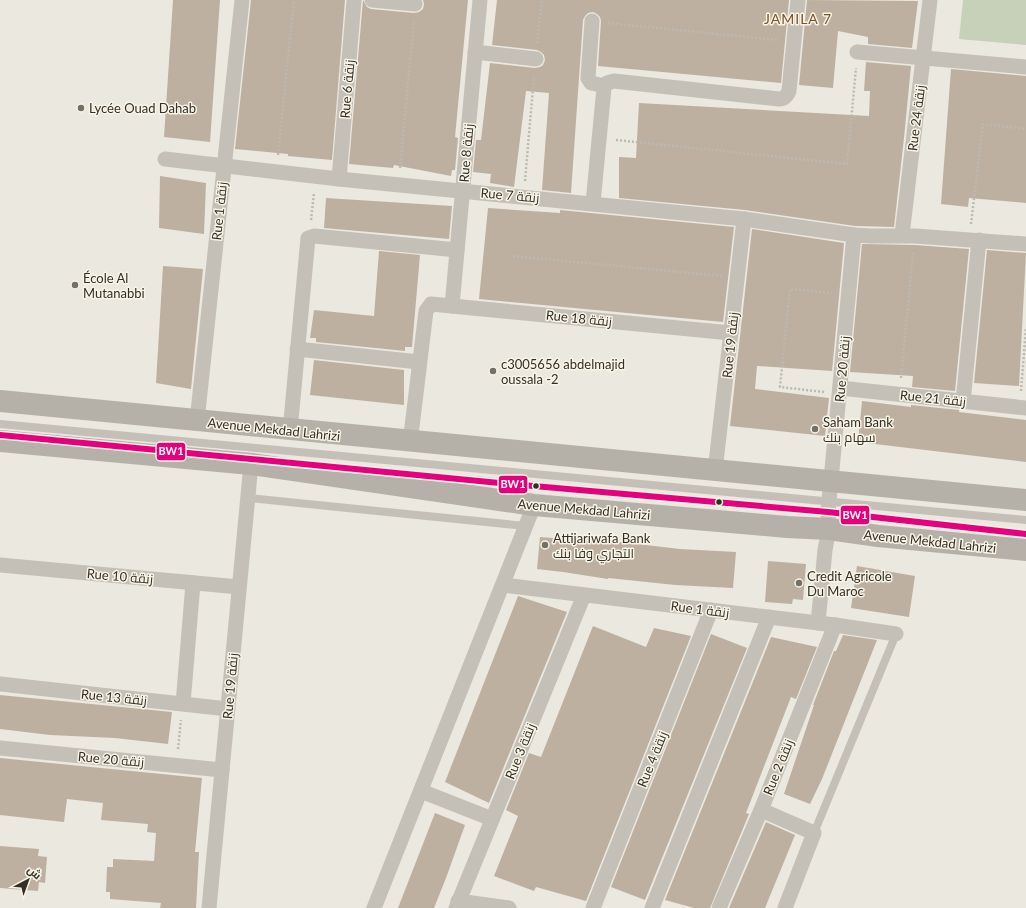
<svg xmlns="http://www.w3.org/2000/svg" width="1026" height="908" font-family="Lato,Cairo,sans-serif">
	<rect width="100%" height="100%" fill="#ebe8df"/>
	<!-- green -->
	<polygon fill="#c7d1ba" points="963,0 1026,0 1026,45 959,39"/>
	<!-- building -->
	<g fill="#beb0a1">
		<polygon points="173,0 220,0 210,142 164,137"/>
		<polygon points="251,0 345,0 332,160 288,156 288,154 235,149"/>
		<polygon points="363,0 367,7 371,9 414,13 419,12 423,9 424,4 423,0 468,0 455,137 458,138 455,170 452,170 451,176 394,165 393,168 349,164"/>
		<polygon points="497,0 789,0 781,83 598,66 601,21 600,17 597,14 593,12 588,13 585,16 583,20 571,193 542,190 549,93 526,91 514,187 490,183 491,174 473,172 476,140 481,140 490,63 535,68 540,67 543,65 545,60 544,55 541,52 537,50 492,45"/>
		<polygon points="807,0 918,1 912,48 868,44 868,37 838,31 833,88 799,85"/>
		<polygon points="866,62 911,66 904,138 894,227 855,226 745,210 619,198 619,157 636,158 639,103 869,116 870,91 864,91"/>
		<polygon points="951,69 1026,76 1026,203 969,198 968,207 941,204"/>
		<polygon points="160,176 206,183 204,234 159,228"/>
		<polygon points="326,198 452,206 449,239 324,228"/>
		<polygon points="488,208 560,213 560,210 734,227 723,322 479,299"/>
		<polygon points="752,229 844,243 832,371 757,366 755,389 829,398 825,436 730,426"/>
		<polygon points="862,244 915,245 969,249 955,391 912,387 913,376 850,372"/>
		<polygon points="987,250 1026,253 1019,386 974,383"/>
		<polygon points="379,251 420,255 412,347 405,347 405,351 316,342 316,338 310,338 314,310 374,316"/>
		<polygon points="163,266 203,269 191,389 156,383"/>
		<polygon points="314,360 404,370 404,405 310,395"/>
		<polygon points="862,401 911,407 911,405 959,410 959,412 1026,420 1026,462 858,442"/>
		<polygon points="540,537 620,543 620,542 680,549 736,552 733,588 675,585 608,578 608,579 563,572 537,569"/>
		<polygon points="768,561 806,564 803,600 793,599 792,604 765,602"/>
		<polygon points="857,566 915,576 909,617 851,608"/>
		<polygon points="518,596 567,612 489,803 445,782"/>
		<polygon points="593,626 646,647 654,628 691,636 586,901 536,887 534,891 494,876 518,816 506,810 529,753 541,757"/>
		<polygon points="711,634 747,648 645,900 611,887"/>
		<polygon points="843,635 877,640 822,779 810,804 784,794 814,705 813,705 834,651 836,651"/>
		<polygon points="771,637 817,647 796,699 791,697 746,813 749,814 710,908 694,908 665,900"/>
		<polygon points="0,695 172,712 168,744 115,738 50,735 0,729"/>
		<polygon points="0,758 202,778 195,852 199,852 196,908 160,908 161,903 110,899 110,892 106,892 107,867 113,867 113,859 154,861 156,833 147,832 148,824 101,820 103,803 67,799 64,822 0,815"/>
		<polygon points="435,813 465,825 446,878 434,908 398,908"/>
		<polygon points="766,822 795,835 765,908 729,908"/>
		<polygon points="0,846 39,849 38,856 47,857 45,883 39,882 38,891 0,888"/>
	</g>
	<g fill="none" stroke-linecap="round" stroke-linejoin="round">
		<!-- path -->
		<g stroke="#bcb9b1" stroke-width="2.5" stroke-dasharray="2 2" stroke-linecap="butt">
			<polyline points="608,23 778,40"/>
			<polyline points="537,43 542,0"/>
			<polyline points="616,140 847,164 856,68"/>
			<polyline points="278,155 294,0"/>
			<polyline points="400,168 414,20"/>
			<polyline points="525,181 534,76"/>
			<polyline points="311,220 314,193"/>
			<polyline points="971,224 983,124 1026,129"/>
			<polyline points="513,256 722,276"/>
			<polyline points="901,378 913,252"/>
			<polyline points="1021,391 1026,328"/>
			<polyline points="824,392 780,387 790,289 832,293"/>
			<polyline points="178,749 181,720"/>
		</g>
		<!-- lane -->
		<g stroke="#c4c0b8" stroke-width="8">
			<polyline points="0,424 1026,520"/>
			<polyline points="373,471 828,512 1026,534"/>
			<polyline points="248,498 526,526"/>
			<polyline points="814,833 896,634"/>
		</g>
		<!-- street -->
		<g stroke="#c4c0b8" stroke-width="15">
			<polyline points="372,0 415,4"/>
			<polyline points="592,21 588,78 591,83 605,86"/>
			<polyline points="475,52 536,59"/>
			<polyline points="857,52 1026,67"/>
			<polyline points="165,159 339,179 744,219 854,235 871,236 915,236 1026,244"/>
			<polyline points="339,179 354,0"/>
			<path d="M593 203 604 88 607 83 614 81 779 99C784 99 787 96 789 91L798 0"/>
			<polyline points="902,235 930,0"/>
			<polyline points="452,306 480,0"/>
			<polyline points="297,349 419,362"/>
			<polyline points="840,388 1026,408"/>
			<polyline points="963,402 979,240"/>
			<polyline points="197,421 242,0"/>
			<polyline points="290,431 308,238 314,236 457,250"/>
			<polyline points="410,443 426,311 431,304 731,333"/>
			<polyline points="715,471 744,219"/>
			<polyline points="0,565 239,587"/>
			<polyline points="503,585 835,625 896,634"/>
			<polyline points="818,623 825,550 829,529 828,512 854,235"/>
			<polyline points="0,684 228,709"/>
			<polyline points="183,704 193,583"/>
			<polyline points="0,748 222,770"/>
			<polyline points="421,791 492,819"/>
			<polyline points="761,810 814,833 785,908"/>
			<polyline points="458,901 509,908"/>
			<polyline points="209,908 251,464"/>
			<polyline points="374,908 534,505"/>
			<polyline points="456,908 584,595"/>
			<polyline points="593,908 711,610"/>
			<polyline points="652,908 769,617"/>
			<polyline points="719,908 761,810 835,625"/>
		</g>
		<!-- secondary -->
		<g stroke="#b5b1a9" stroke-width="22">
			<path d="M0 401C342 436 684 470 1026 500"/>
			<polyline points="0,441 251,464 534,505 787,527 829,529 878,536 1026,550"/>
		</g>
		<defs>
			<polyline id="bus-1" points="0,435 511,484 828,512 1026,534"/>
		</defs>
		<!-- bus-1 casing -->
		<use href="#bus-1" stroke="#f8f4e6" stroke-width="9"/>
		<!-- bus-1 -->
		<use href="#bus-1" stroke="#e5007d" stroke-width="6"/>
	</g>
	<!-- markers -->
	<g fill="#746f67" stroke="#f8f4e6" stroke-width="1.5">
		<circle cx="81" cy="108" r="4"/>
		<circle cx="75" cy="285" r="4"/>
		<circle cx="493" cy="371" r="4"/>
		<circle cx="815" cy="429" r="4"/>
		<circle cx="545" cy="545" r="4"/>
		<circle cx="799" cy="583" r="4"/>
	</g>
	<g fill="#342e27" stroke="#f8f4e6" stroke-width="1.5">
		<circle cx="536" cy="486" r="3.5"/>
		<circle cx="719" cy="502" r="3.5"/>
	</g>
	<g text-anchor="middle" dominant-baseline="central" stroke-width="3" stroke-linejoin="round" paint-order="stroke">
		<!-- street labels -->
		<g font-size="13" fill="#342e27" stroke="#f8f4e6">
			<text transform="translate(347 89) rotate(-85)">Rue 6 زنقة</text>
			<text transform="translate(916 118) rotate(-83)">Rue 24 زنقة</text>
			<text transform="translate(466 153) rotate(-85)">Rue 8 زنقة</text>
			<text transform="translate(510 195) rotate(5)">Rue 7 زنقة</text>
			<text transform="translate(219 211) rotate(-84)">Rue 1 زنقة</text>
			<text transform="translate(579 318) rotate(6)">Rue 18 زنقة</text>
			<text transform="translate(730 345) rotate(-84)">Rue 19 زنقة</text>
			<text transform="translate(842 369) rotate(-85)">Rue 20 زنقة</text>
			<text transform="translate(933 398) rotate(6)">Rue 21 زنقة</text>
			<text transform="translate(274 429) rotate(6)">Avenue Mekdad Lahrizi</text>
			<text transform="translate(584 509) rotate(5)">Avenue Mekdad Lahrizi</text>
			<text transform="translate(930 541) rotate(6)">Avenue Mekdad Lahrizi</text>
			<text transform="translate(120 576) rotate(5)">Rue 10 زنقة</text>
			<text transform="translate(700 609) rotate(7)">Rue 1 زنقة</text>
			<text transform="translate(230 686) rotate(-85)">Rue 19 زنقة</text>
			<text transform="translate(114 697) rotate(6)">Rue 13 زنقة</text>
			<text transform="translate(520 751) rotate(-68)">Rue 3 زنقة</text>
			<text transform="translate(111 759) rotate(5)">Rue 20 زنقة</text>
			<text transform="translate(652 759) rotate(-68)">Rue 4 زنقة</text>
			<text transform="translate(778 767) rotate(-68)">Rue 2 زنقة</text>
		</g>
		<!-- poi labels -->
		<g font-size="13" fill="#342e27" stroke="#f8f4e6" text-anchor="start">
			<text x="89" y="108">Lycée Ouad Dahab</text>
			<text x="83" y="278">École Al<tspan x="83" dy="15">Mutanabbi</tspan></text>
			<text x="501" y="364">c3005656 abdelmajid<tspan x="501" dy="15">oussala -2</tspan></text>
			<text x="823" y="422">Saham Bank<tspan x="823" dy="15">سهام بنك</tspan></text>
			<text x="553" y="538">Attijariwafa Bank<tspan x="553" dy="15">التجاري وفا بنك</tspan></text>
			<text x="807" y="576">Credit Agricole<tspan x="807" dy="15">Du Maroc</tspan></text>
		</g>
		<!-- neighbourhood labels -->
		<g font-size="14" letter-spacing="1" fill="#7e5025" stroke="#f8f4e6">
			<text x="798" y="18">JAMILA 7</text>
		</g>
	</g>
	<g stroke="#f8f4e6" stroke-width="1.5">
		<rect x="156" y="442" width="30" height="19" rx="4" fill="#e5007d"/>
		<rect x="498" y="475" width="30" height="19" rx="4" fill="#e5007d"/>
		<rect x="840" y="505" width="30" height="20" rx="4" fill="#e5007d"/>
	</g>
	<g font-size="11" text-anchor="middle" font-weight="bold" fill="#fff">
		<text x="171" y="455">BW1</text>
		<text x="513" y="488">BW1</text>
		<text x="855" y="519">BW1</text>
	</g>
	<!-- north arrow -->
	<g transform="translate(28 880) rotate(41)" stroke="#f8f4e6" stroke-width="3" paint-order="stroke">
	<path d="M0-3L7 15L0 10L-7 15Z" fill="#342e27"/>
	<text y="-6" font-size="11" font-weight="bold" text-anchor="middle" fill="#342e27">ش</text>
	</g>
</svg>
